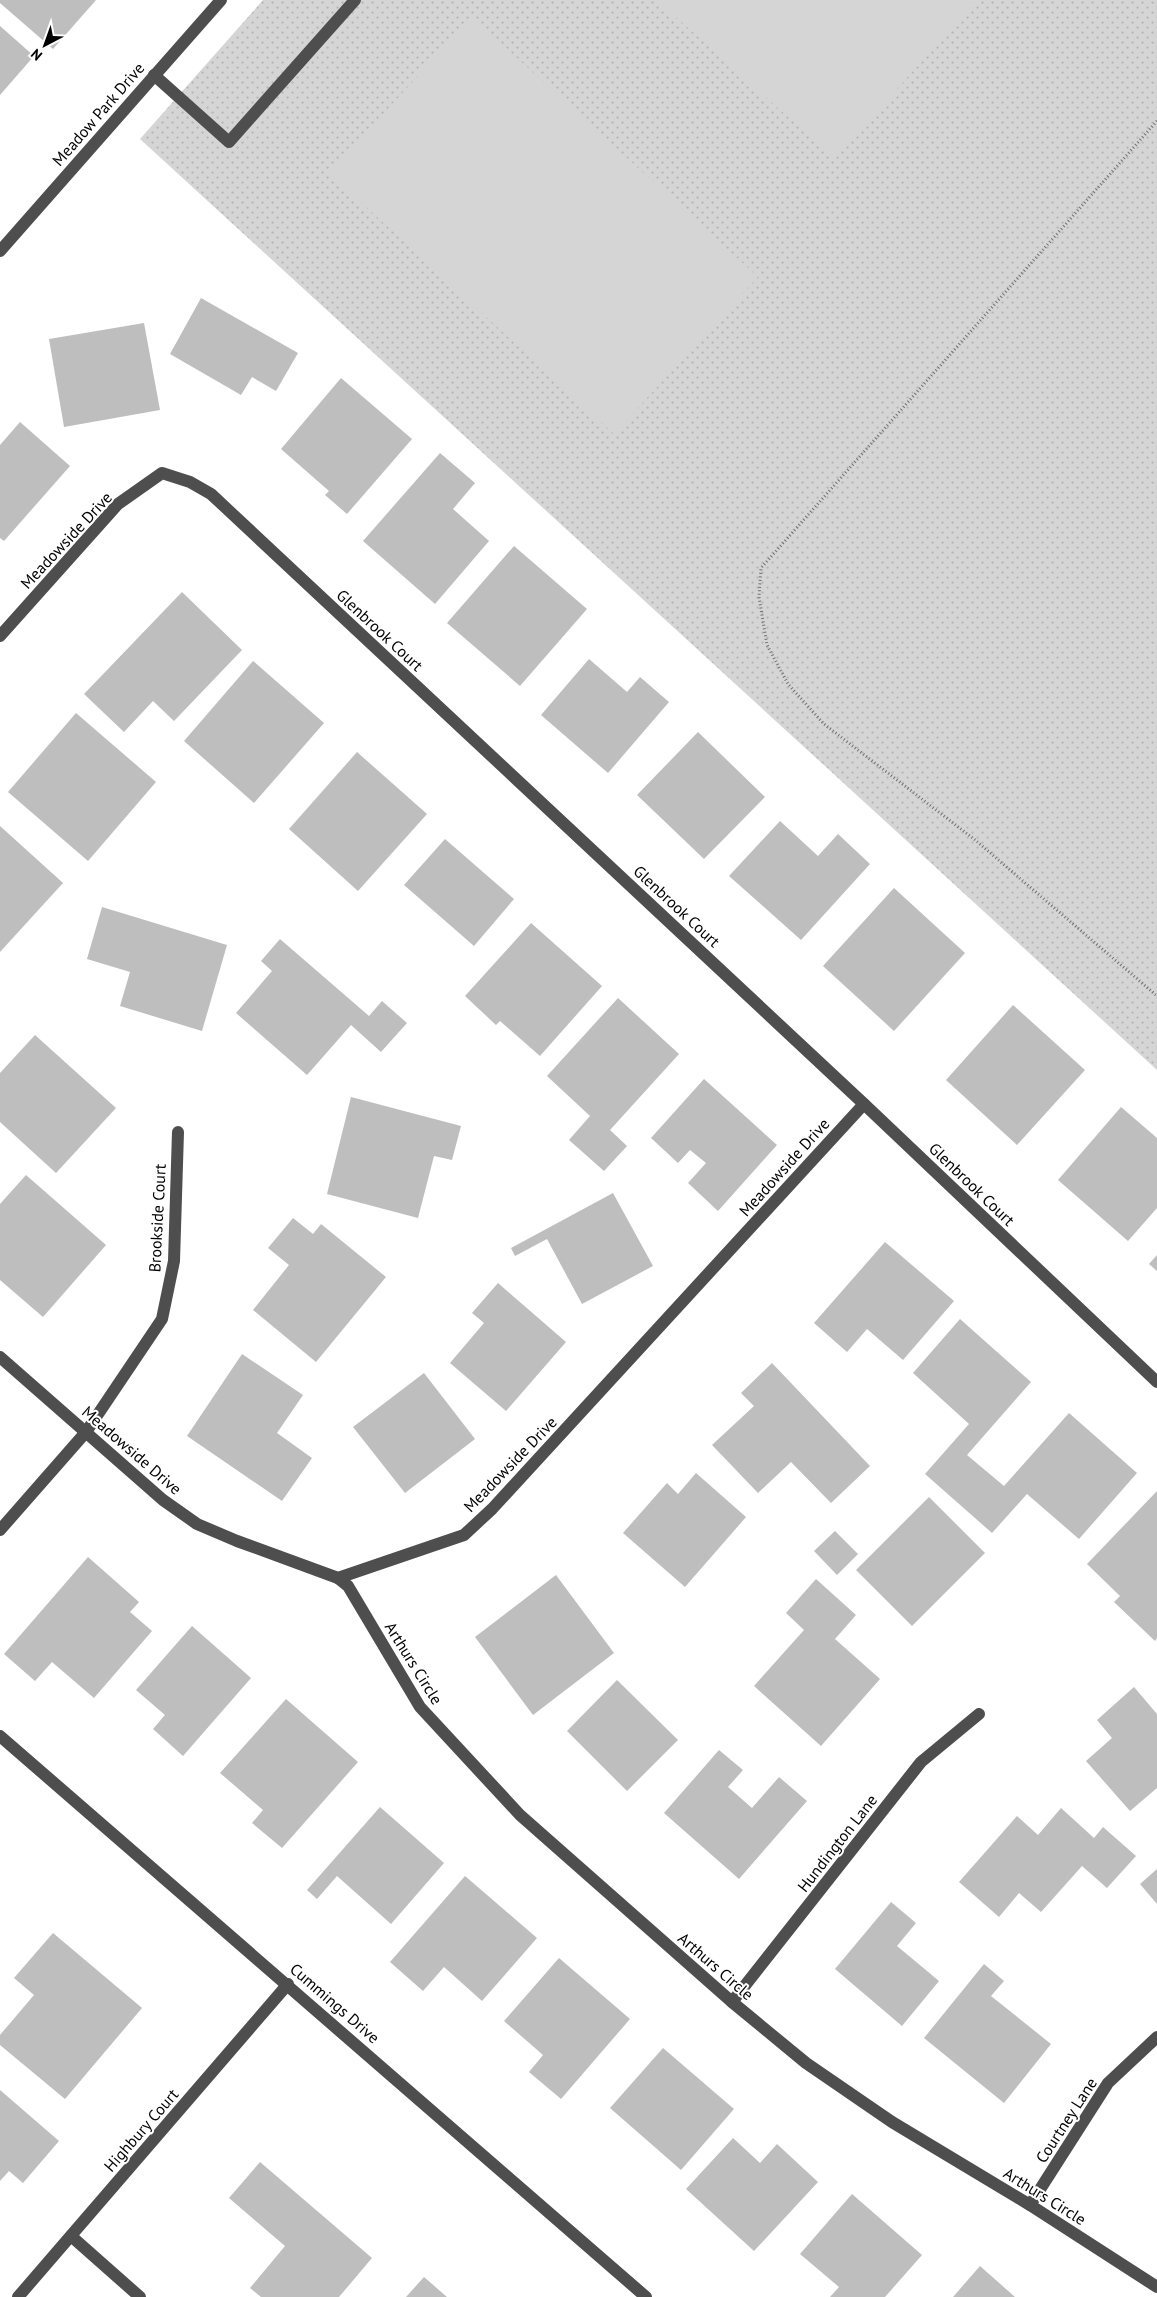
<svg xmlns="http://www.w3.org/2000/svg" width="1157" height="2297" font-family="'PT Sans',sans-serif">
	<defs>
		<pattern id="park-dots" width="8" height="8" patternUnits="userSpaceOnUse" patternTransform="scale(1.25)"><rect width="8" height="8" fill="#d5d5d5"/><path d="M2 2h.1M6 6h.1" fill="none" stroke="#b5b5b5" stroke-width="1.8" stroke-linecap="round"/></pattern>
	</defs>
	<rect width="100%" height="100%" fill="#fff"/>
	<!-- park -->
	<polygon fill="url(#park-dots)" points="263,0 1157,0 1157,1070 140,139"/>
	<!-- pitch -->
	<g fill="#d5d5d5">
		<polygon points="657,0 976,0 835,159"/>
		<polygon points="472,17 758,277 614,434 329,173"/>
	</g>
	<!-- building -->
	<g fill="#bebebe">
		<polygon points="0,0 96,0 53,49 0,3"/>
		<polygon points="0,26 34,56 0,95"/>
		<polygon points="201,298 298,353 276,391 252,377 241,395 170,354"/>
		<polygon points="144,323 160,410 64,427 49,339"/>
		<polygon points="341,378 412,439 347,514 325,495 329,491 281,449"/>
		<polygon points="20,422 70,466 4,541 0,538 0,445"/>
		<polygon points="440,453 475,483 453,509 489,541 435,604 363,541"/>
		<polygon points="514,546 587,609 520,686 447,623"/>
		<polygon points="182,592 242,650 174,721 153,701 124,732 84,694"/>
		<polygon points="589,659 627,692 640,677 669,702 608,773 541,715"/>
		<polygon points="253,661 324,723 254,803 184,741"/>
		<polygon points="76,713 156,782 88,861 8,792"/>
		<polygon points="698,732 765,797 704,859 637,795"/>
		<polygon points="357,752 427,814 358,891 289,829"/>
		<polygon points="780,821 818,856 838,834 870,864 801,940 729,876"/>
		<polygon points="0,826 63,883 0,952"/>
		<polygon points="445,839 514,899 474,946 404,885"/>
		<polygon points="894,888 965,953 894,1031 823,966"/>
		<polygon points="102,907 227,945 202,1031 120,1006 130,972 87,959"/>
		<polygon points="531,923 602,986 540,1056 500,1021 496,1025 465,996"/>
		<polygon points="280,939 369,1016 382,1001 407,1023 381,1052 351,1025 307,1075 236,1013 272,971 261,961"/>
		<polygon points="618,998 679,1054 610,1130 627,1146 604,1171 569,1140 590,1116 547,1076"/>
		<polygon points="1013,1005 1085,1070 1017,1145 946,1080"/>
		<polygon points="35,1035 116,1108 56,1173 0,1122 0,1073"/>
		<polygon points="704,1079 777,1145 718,1211 688,1183 706,1163 690,1150 678,1163 651,1138"/>
		<polygon points="351,1097 461,1126 452,1160 434,1156 418,1218 327,1194"/>
		<polygon points="1121,1107 1157,1138 1157,1208 1128,1241 1058,1180"/>
		<polygon points="26,1175 106,1245 43,1317 0,1280 0,1204"/>
		<polygon points="613,1193 653,1266 582,1304 547,1239 515,1256 511,1248"/>
		<polygon points="293,1218 313,1234 321,1224 386,1277 316,1362 253,1310 289,1265 268,1248"/>
		<polygon points="885,1242 954,1301 903,1360 867,1329 847,1352 814,1323"/>
		<polygon points="1157,1255 1157,1271 1149,1264"/>
		<polygon points="498,1283 566,1342 506,1411 450,1363 484,1323 472,1313"/>
		<polygon points="960,1319 1031,1382 967,1455 1004,1486 1069,1413 1137,1473 1079,1539 1027,1494 992,1533 925,1474 969,1424 913,1373"/>
		<polygon points="242,1354 303,1395 277,1433 312,1458 282,1501 187,1436"/>
		<polygon points="772,1363 870,1466 831,1503 791,1462 758,1493 712,1445 754,1406 741,1393"/>
		<polygon points="424,1373 475,1439 405,1493 353,1427"/>
		<polygon points="696,1473 746,1517 685,1587 623,1533 667,1483 678,1494"/>
		<polygon points="1157,1491 1157,1638 1155,1641 1114,1602 1120,1596 1087,1564"/>
		<polygon points="929,1497 985,1553 912,1626 856,1570"/>
		<polygon points="835,1531 858,1554 837,1575 814,1551"/>
		<polygon points="88,1557 139,1602 130,1612 152,1631 94,1698 52,1662 35,1681 4,1654"/>
		<polygon points="556,1575 614,1653 533,1715 475,1637"/>
		<polygon points="816,1579 856,1615 835,1639 880,1679 821,1746 754,1686 804,1630 786,1613"/>
		<polygon points="192,1626 251,1678 183,1756 153,1729 165,1715 136,1690"/>
		<polygon points="617,1680 678,1740 627,1791 567,1731"/>
		<polygon points="1134,1687 1157,1714 1157,1788 1130,1811 1086,1761 1112,1738 1097,1720"/>
		<polygon points="286,1699 358,1762 282,1848 252,1823 263,1810 220,1773"/>
		<polygon points="719,1750 743,1770 728,1787 752,1808 779,1777 807,1801 739,1879 664,1813"/>
		<polygon points="380,1807 444,1863 391,1924 337,1876 317,1899 307,1890"/>
		<polygon points="1061,1808 1094,1838 1103,1827 1136,1856 1107,1888 1082,1866 1041,1912 1019,1893 999,1917 959,1882 1017,1816 1038,1835"/>
		<polygon points="1157,1869 1157,1904 1140,1884"/>
		<polygon points="465,1876 537,1938 482,2001 444,1967 423,1991 390,1962"/>
		<polygon points="891,1902 916,1923 897,1946 939,1981 902,2026 835,1969"/>
		<polygon points="53,1933 142,2008 65,2099 0,2045 0,2035 34,1995 14,1978"/>
		<polygon points="559,1958 630,2019 561,2099 529,2072 543,2055 504,2021"/>
		<polygon points="984,1964 1004,1981 991,1996 1051,2044 1004,2103 924,2038"/>
		<polygon points="663,2048 734,2109 681,2170 610,2108"/>
		<polygon points="0,2090 59,2141 23,2183 9,2171 0,2181"/>
		<polygon points="733,2138 760,2163 777,2144 818,2182 754,2251 686,2189"/>
		<polygon points="260,2162 372,2258 339,2297 261,2297 250,2288 285,2246 229,2198"/>
		<polygon points="852,2194 922,2255 885,2297 830,2297 839,2287 800,2254"/>
		<polygon points="980,2266 1015,2297 953,2297"/>
		<polygon points="424,2277 447,2297 406,2297"/>
	</g>
	<g fill="none" stroke-linecap="round" stroke-linejoin="round">
		<!-- path -->
		<polyline stroke="#707070" stroke-width="3" stroke-dasharray="1 2.5" stroke-linecap="butt" points="1157,121 761,568 759,597 767,645 788,684 824,724 974,839 1157,996"/>
		<!-- minor -->
		<g stroke="#4e4e4e" stroke-width="12">
			<polyline points="154,75 229,142 355,0"/>
			<polyline points="0,251 221,0"/>
			<polyline points="0,636 118,504 162,473 190,482 211,494 864,1104 1157,1382"/>
			<polyline points="0,1357 163,1500 197,1524 237,1541 338,1578 464,1535 492,1509 864,1104"/>
			<polyline points="0,1530 86,1432 162,1319 174,1261 178,1132"/>
			<polyline points="338,1578 348,1586 420,1707 520,1815 732,2002 806,2063 892,2122 1030,2205 1157,2287"/>
			<polyline points="0,1736 646,2297"/>
			<polyline points="732,2002 921,1762 979,1714"/>
			<polyline points="1030,2205 1108,2083 1157,2037"/>
			<polyline points="71,2236 140,2297"/>
			<polyline points="18,2297 288,1984"/>
		</g>
	</g>
	<g text-anchor="middle" dominant-baseline="central" stroke-width="4" stroke-linejoin="round" paint-order="stroke">
		<!-- street labels -->
		<g font-size="16" fill="#000" stroke="#fff">
			<text transform="translate(98 114) rotate(-49)">Meadow Park Drive</text>
			<text transform="translate(66 540) rotate(-47)">Meadowside Drive</text>
			<text transform="translate(380 630) rotate(43)">Glenbrook Court</text>
			<text transform="translate(677 906) rotate(43)">Glenbrook Court</text>
			<text transform="translate(784 1167) rotate(-48)">Meadowside Drive</text>
			<text transform="translate(972 1184) rotate(44)">Glenbrook Court</text>
			<text transform="translate(157 1218) rotate(-87)">Brookside Court</text>
			<text transform="translate(132 1450) rotate(41)">Meadowside Drive</text>
			<text transform="translate(510 1464) rotate(-46)">Meadowside Drive</text>
			<text transform="translate(414 1663) rotate(58)">Arthurs Circle</text>
			<text transform="translate(837 1843) rotate(-52)">Hundington Lane</text>
			<text transform="translate(716 1966) rotate(41)">Arthurs Circle</text>
			<text transform="translate(335 2003) rotate(41)">Cummings Drive</text>
			<text transform="translate(1066 2120) rotate(-57)">Courtney Lane</text>
			<text transform="translate(141 2130) rotate(-49)">Highbury Court</text>
			<text transform="translate(1045 2196) rotate(32)">Arthurs Circle</text>
		</g>
	</g>
	<!-- north arrow -->
	<g transform="translate(45 45) rotate(221)" stroke="#ffffff" stroke-width="4" paint-order="stroke">
	<path d="M0-4L9 19L0 12L-9 19Z" fill="#000000"/>
	<text y="-8" font-size="14" font-weight="bold" text-anchor="middle" fill="#000000">N</text>
	</g>
</svg>
